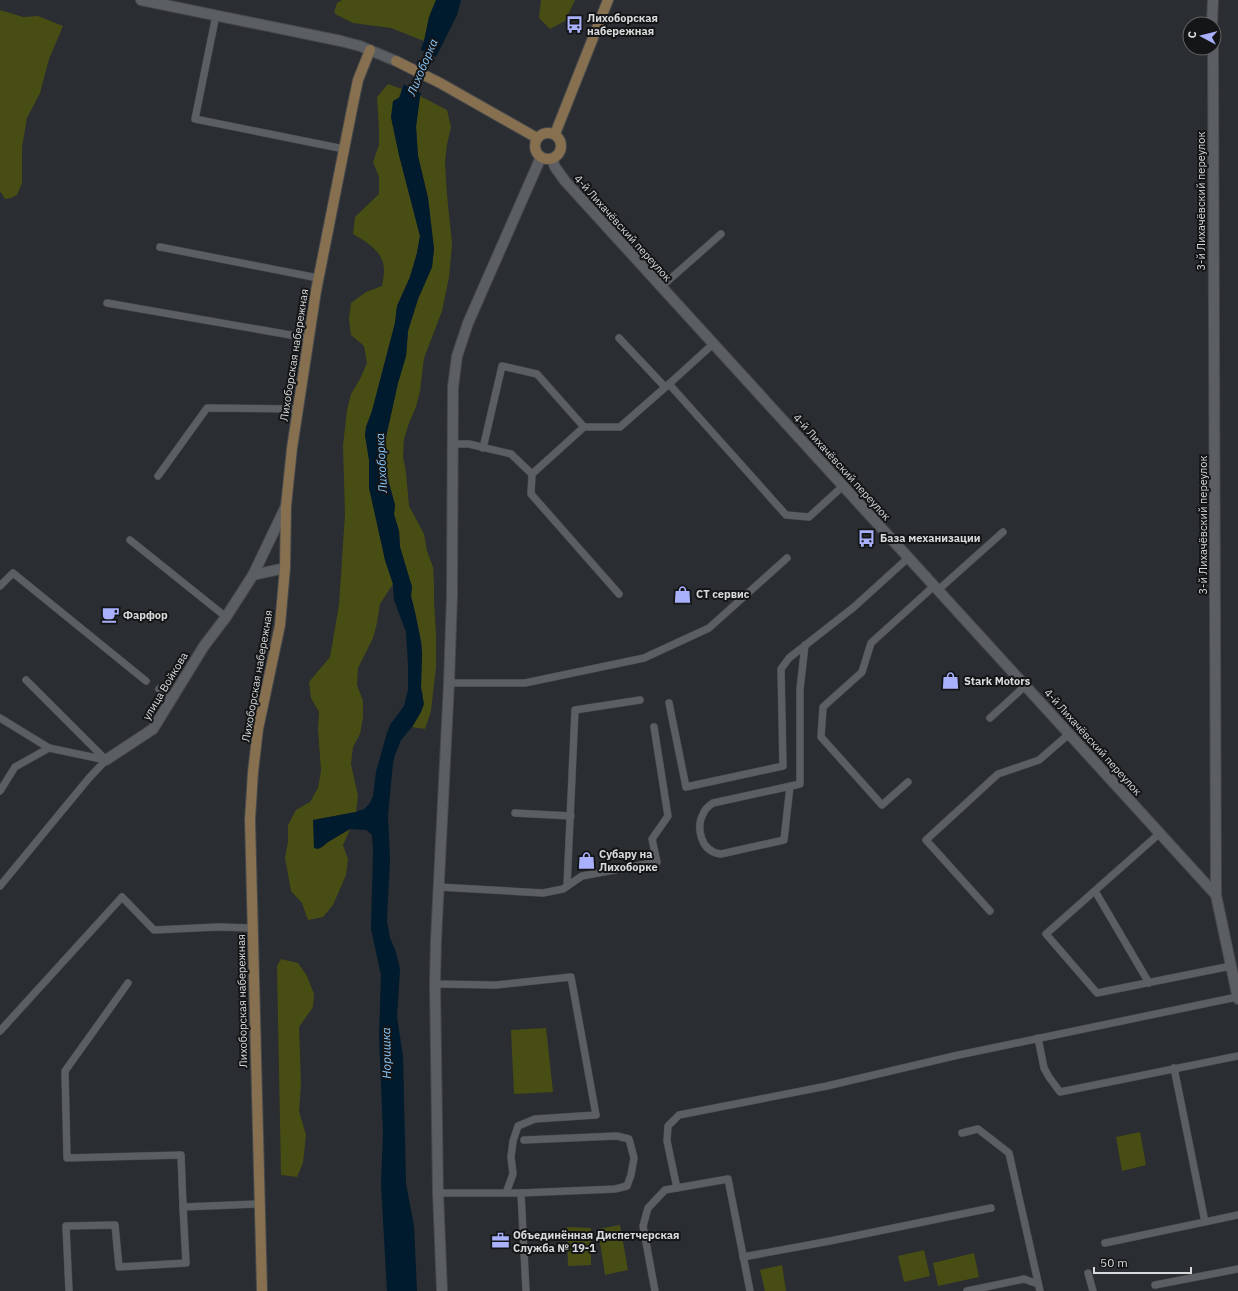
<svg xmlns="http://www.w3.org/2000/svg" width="1238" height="1291" font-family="'IBM Plex Sans',sans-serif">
	<rect width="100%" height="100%" fill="#2a2d31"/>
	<!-- green -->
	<g fill="#484d14">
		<polygon points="342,0 436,0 429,17 424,41 391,28 353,23 337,15 334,12 337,3"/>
		<polygon points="541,0 575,0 565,21 550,29 539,18"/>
		<polygon points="0,10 23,17 38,16 63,26 49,59 40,93 27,118 22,147 22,183 17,195 11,198 5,199 0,191"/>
		<path d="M388 84 402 89 391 117 399 155 420 236 417 253 410 277 397 306 395 323 372 411 366 427 365 435 385 560 393 584 380 604 377 623 373 638 358 668 357 685 363 701V717L360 734 353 747 351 764 358 796 356 812 313 820 322 847 328 842 350 829 343 845 348 859 346 875 333 905 323 917 308 920 302 903 291 891 285 858 288 842V825L296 810 310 802 318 788 321 771 318 729 319 712 311 698 309 682 330 657 339 605 345 514 343 445 347 410 351 394 360 379 367 363 364 346 351 335 349 319 351 303 366 292 382 286C383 281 384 275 384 270 384 252 367 242 353 234L355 217 379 194V177L373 162 379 145V129L377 97Z"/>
		<polygon points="420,96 447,110 451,127 447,144 445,163 447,195 452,244 449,277 442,311 424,358 420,391 416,407 409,423 404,439 403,456 406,472 409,506 424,534 427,551 433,567 434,585 434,601 436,634 436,667 431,711 425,729 412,727 421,712 423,695 421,688 422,645 415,612 411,596 412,587 400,547 399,531 396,522 394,514 395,505 386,472 384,446 398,383 406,356 408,331 418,299 432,267 434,249 428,198 418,156 416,127"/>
		<polygon points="281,959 298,963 307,976 314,994 313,1007 299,1027 301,1084 299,1111 306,1135 303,1163 297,1177 281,1175 277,966"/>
		<polygon points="546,1028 553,1092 514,1094 511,1030"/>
		<polygon points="1140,1132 1146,1165 1122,1171 1116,1137"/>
		<polygon points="620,1225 628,1270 605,1275 598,1229"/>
		<polygon points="567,1227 591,1228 591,1265 568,1266"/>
		<polygon points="924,1250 930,1276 904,1282 898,1256"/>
		<polygon points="974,1253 979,1277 938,1286 933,1263"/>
		<polygon points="782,1265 786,1291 765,1291 760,1270"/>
	</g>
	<!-- water -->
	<polygon fill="#001a2e" points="436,0 461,0 457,15 437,55 420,96 416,127 418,156 428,198 434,249 432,267 418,299 408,331 406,356 398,383 384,446 386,472 395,505 394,514 399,531 400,547 412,587 411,596 415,612 420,637 422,653 421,688 424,704 421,712 412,727 401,740 395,755 393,763 388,815 390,859 387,921 390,938 396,952 400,969 397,1017 403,1056 406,1184 414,1226 417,1291 387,1291 381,1184 383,1133 379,1036 381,975 371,929 373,851 372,835 366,830 350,829 328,842 322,847 318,849 314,848 313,820 356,812 364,809 370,803 373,796 376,772 387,733 390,725 404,706 408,690 408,665 406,632 394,600 393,584 385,560 369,488 369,460 365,435 366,427 372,411 395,323 397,306 410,277 417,253 420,236 399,155 391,117 393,101 400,97 402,89 421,49 424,41 429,17"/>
	<!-- pier -->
	<polygon fill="#2a2d31" points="419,49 438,58 423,94 403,84"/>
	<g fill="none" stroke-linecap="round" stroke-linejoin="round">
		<defs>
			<g id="lane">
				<polyline points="216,15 195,119 344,149"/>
				<polyline points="160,247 318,278"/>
				<polyline points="661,287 721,234"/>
				<polyline points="107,303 308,338"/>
				<polyline points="619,338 665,387"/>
				<polyline points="713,344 669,384 786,515 809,517 843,486"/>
				<polyline points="452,444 469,444 511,454 532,474"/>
				<polyline points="483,448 502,366 537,374 584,427"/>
				<polyline points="158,476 207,408 298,409"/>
				<polyline points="130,540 226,617"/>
				<polyline points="0,586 13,573 146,681"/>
				<polyline points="938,590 1003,532"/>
				<polyline points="619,594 531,494 532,474 584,427 620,427 669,384"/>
				<polyline points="26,680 106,760"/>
				<polyline points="449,683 525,683 644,658 709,628 787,558"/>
				<polyline points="159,689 172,698"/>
				<polyline points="669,703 686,787 783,766 781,669 789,658 854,607 908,558"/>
				<polyline points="0,718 49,748 106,760"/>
				<polyline points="990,718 1025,686"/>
				<polyline points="908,782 882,805 821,737 823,707 862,672 871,643 934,586"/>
				<path d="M790 786 784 840 721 854C701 852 695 828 704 812 706 808 710 805 713 803L800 784V689L805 645"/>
				<polyline points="0,791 15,767 49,748"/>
				<polyline points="515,813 571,816"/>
				<polyline points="1160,833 1046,934 1097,993 1231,966"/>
				<polyline points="0,886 89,778 106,760"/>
				<polyline points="567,886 575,710 640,700"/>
				<polyline points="438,887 543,893 563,889 582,876 657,862 652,839 668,816 654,727"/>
				<polyline points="1095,891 1149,983"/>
				<polyline points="990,911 926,840 998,774 1039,760 1069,734"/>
				<polyline points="128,983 65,1071 67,1158 181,1155 183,1207 259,1204"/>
				<polyline points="435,984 496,985 571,977 596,1115 535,1119 518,1126 513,1141 511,1157 513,1174 506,1193"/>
				<polyline points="0,1031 122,897 154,930 218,927 252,928"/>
				<polyline points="1038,1038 1044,1068 1049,1077 1060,1092 1238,1056"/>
				<polyline points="1174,1068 1205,1222"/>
				<polyline points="962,1133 978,1129 1009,1153 1040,1291"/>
				<polyline points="677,1188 667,1141 668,1126 679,1115 827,1086 954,1056 1237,997"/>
				<polyline points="438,1193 521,1193 526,1291"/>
				<polyline points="521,1193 615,1189 627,1186 631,1175 634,1158 629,1139 617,1136 524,1140"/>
				<polyline points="1105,1243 1238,1215"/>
				<polyline points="743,1257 830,1241 991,1208"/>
				<polyline points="1088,1273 1093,1291"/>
				<polyline points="1155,1285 1238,1269"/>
				<polyline points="69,1291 66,1226 115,1225 119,1267 186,1263 183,1207"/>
				<polyline points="655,1291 643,1226 648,1208 665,1190 728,1179 750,1291"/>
				<polyline points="967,1291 1024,1279 1038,1284"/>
			</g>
			<g id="street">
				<polyline points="141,0 341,41 360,46 396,61"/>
				<polyline points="1212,24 1213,0"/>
				<polyline points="1213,48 1216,895 1238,999"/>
				<polyline points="552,159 555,167 565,181 1216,895"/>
				<polyline points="253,575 285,568"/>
				<polyline points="106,760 153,729 204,646 226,617 253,575 286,506"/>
				<polyline points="442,1291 438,1193 435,984 436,940 449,683 452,595 453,387 457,356 468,323 541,157"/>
			</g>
			<g id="secondary">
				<polyline points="396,61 440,83 537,138"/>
				<circle cx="548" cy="146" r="13"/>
				<polyline points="555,134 608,0"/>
				<polyline points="262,1291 250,820 253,772 258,729 280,625 285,568 286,506 292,448 316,291 353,104 358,80 370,50"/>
			</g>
		</defs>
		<!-- lane casing -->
		<use href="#lane" stroke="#46484b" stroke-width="8"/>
		<!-- street casing -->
		<use href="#street" stroke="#46484b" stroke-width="12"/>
		<!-- secondary casing -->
		<use href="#secondary" stroke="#46484b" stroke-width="12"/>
		<!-- lane -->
		<use href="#lane" stroke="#5b5e62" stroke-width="7"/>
		<!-- street -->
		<use href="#street" stroke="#5b5e62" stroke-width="10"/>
		<!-- secondary -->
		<use href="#secondary" stroke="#867050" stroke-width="10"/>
	</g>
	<!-- icons -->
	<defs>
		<symbol id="bus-bare" viewBox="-9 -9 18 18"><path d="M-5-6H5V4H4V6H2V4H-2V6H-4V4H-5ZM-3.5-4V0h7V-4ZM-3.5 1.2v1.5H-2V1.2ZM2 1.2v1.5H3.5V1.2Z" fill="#a9b0fc" stroke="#141517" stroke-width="2.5" paint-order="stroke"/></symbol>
		<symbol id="shop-bare" viewBox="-9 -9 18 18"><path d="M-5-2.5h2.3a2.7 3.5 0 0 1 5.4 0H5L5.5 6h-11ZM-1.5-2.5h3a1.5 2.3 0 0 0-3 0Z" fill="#a9b0fc" stroke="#141517" stroke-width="2.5" paint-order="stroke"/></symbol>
		<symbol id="cafe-bare" viewBox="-9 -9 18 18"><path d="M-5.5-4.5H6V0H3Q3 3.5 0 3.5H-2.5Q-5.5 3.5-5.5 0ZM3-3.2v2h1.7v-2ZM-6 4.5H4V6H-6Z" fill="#a9b0fc" stroke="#141517" stroke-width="2.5" paint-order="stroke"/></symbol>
		<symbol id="office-bare" viewBox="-9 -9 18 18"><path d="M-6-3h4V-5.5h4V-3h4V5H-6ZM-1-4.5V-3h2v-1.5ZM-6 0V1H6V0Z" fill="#a9b0fc" stroke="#141517" stroke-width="2.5" paint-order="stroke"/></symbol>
	</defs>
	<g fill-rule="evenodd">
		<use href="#bus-bare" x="562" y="12" width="25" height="25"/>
		<use href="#bus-bare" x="854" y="526" width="25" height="25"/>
		<use href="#shop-bare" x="670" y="582" width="25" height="25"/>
		<use href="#cafe-bare" x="98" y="602" width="25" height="25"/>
		<use href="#shop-bare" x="938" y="668" width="25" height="25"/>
		<use href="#shop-bare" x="574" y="848" width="25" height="25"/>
		<use href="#office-bare" x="488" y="1228" width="25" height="25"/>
	</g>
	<g text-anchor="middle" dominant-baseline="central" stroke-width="4" stroke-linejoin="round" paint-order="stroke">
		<!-- poi labels -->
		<g font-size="11" font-weight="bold" fill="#d7d9db" stroke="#141517" text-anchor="start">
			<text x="587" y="18">Лихоборская<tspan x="587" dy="13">набережная</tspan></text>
			<text x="880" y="538">База механизации</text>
			<text x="696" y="594">СТ сервис</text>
			<text x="123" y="615">Фарфор</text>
			<text x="964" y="681">Stark Motors</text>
			<text x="599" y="854">Субару на<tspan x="599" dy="13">Лихоборке</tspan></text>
			<text x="513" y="1235">Объединённая Диспетчерская<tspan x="513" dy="13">Служба № 19-1</tspan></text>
		</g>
		<!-- street labels -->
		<g font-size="11" fill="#d7d9db" stroke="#141517">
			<text transform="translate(1201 201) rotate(-90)">3-й Лихачёвский переулок</text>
			<text transform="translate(623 228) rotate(48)">4-й Лихачёвский переулок</text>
			<text transform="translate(294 355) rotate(-81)">Лихоборская набережная</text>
			<text transform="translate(842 467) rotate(48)">4-й Лихачёвский переулок</text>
			<text transform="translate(1203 525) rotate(-90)">3-й Лихачёвский переулок</text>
			<text transform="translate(257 676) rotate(-80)">Лихоборская набережная</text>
			<text transform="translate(165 686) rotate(-59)">улица Войкова</text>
			<text transform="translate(1093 742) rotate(48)">4-й Лихачёвский переулок</text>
			<text transform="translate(242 1001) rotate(-91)">Лихоборская набережная</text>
		</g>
		<!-- water labels -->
		<g font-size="12" font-style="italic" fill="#8bc8fa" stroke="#141517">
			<text transform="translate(422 67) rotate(-67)">Лихоборка</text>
			<text transform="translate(381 463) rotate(-93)">Лихоборка</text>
			<text transform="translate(386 1053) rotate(-91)">Норишка</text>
		</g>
	</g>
	<!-- north arrow -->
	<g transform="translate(1202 36) rotate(277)"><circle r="19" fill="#141517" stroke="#626365"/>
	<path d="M0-3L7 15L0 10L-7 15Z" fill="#a9b0fc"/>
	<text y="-6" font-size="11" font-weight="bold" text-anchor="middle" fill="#d7d9db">С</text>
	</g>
	<!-- scale -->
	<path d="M1094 1267v6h97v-6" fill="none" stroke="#d7d9db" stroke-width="2"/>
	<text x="1100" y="1267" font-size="12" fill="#d7d9db" stroke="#141517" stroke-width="3" paint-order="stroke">50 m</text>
</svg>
